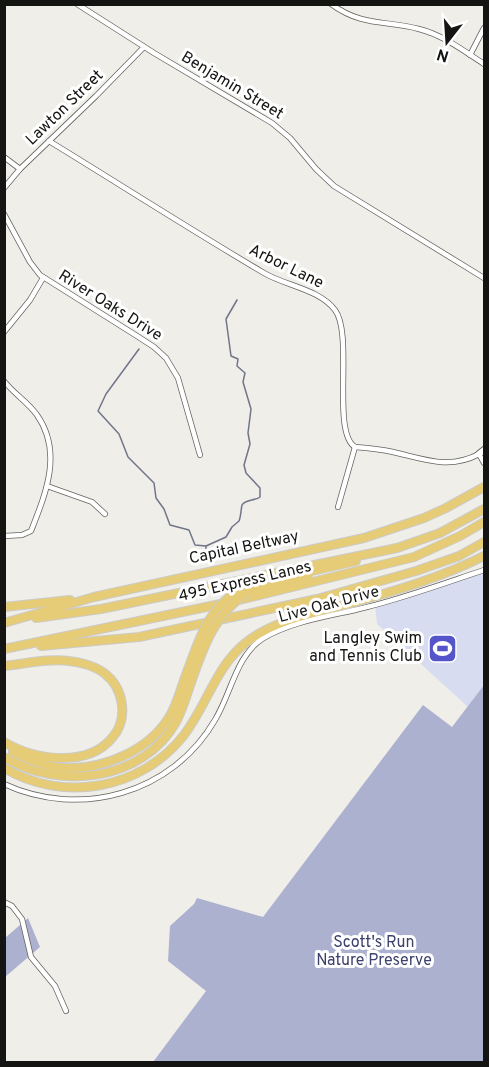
<svg xmlns="http://www.w3.org/2000/svg" width="489" height="1067" font-family="Overpass,sans-serif">
	<rect width="100%" height="100%" fill="#efeee9"/>
	<!-- green -->
	<polygon fill="#d8dcf1" points="484,573 484,685 468,707 377,624 375,605"/>
	<!-- forest -->
	<g fill="#adb1d0">
		<polygon points="484,685 484,1062 153,1062 206,991 168,961 170,926 194,904 197,898 263,917 423,705 452,727"/>
		<polygon points="28,918 40,947 5,977 5,938"/>
	</g>
	<g fill="none" stroke-linecap="round" stroke-linejoin="round">
		<!-- stream -->
		<g stroke="#717589" stroke-width="1.5">
			<polyline points="139,349 106,394 98,411 119,434 128,457 154,483 156,498 164,509 170,525 189,530 195,545 206,546"/>
			<path d="M206 549V546L226 537 232 527 239 521C241 516 241 509 242 505 245 499 255 501 260 497V488L246 473 244 465 250 444 248 433 251 409 243 382 245 373 237 366 238 359 231 356 226 319 237 300"/>
		</g>
		<defs>
			<g id="street">
				<polyline points="77,4 154,53 272,123 290,138 316,169 334,186 484,278"/>
				<path d="M331 4C363 27 385 20 419 29 443 35 464 51 484 64"/>
				<polyline points="470,55 484,28"/>
				<path d="M49 141C121 185 191 230 264 273 286 286 319 289 335 310 354 335 331 432 355 447"/>
				<polyline points="4,157 20,169"/>
				<polyline points="4,188 20,169 96,96 144,47"/>
				<polyline points="4,214 30,262 40,275 137,336 154,347 166,358 178,378 200,455"/>
				<polyline points="4,332 30,300 43,278"/>
				<path d="M4 381C14 394 28 402 37 415 63 452 46 493 31 531L22 535 4 536"/>
				<path d="M355 447C368 448 380 449 393 452 424 459 449 470 479 454L484 463"/>
				<polyline points="47,486 92,502 105,514"/>
				<polyline points="338,507 355,447"/>
				<path d="M4 784C80 819 172 794 215 720 231 694 236 656 262 639 293 620 333 616 367 607 407 597 445 583 484 570"/>
				<polyline points="4,902 12,906 22,919 31,957 55,986 66,1011"/>
			</g>
			<polyline id="secondary" points="479,454 484,450"/>
			<g id="highway">
				<polyline points="299,574 356,561"/>
				<polyline points="247,592 308,578"/>
				<polyline points="4,607 70,600"/>
				<polyline points="36,618 101,609 397,548 440,533 484,509"/>
				<polyline points="4,623 94,597 364,538 424,518 446,508 484,487"/>
				<polyline points="41,646 139,637 317,599 416,571 459,556 484,542"/>
				<polyline points="4,649 235,601 414,557 460,536 484,522"/>
				<path d="M4 666C25 664 48 658 69 661 80 662 95 666 104 673 124 688 129 719 112 738 87 768 34 760 4 742"/>
				<path d="M13 752C29 760 48 768 67 768 104 769 147 751 168 719 177 706 181 687 187 672"/>
				<path d="M4 757C59 791 143 781 176 722 184 707 188 690 194 674"/>
				<path d="M4 768C63 803 141 790 184 735 212 698 217 656 262 632 289 617 322 611 352 603 398 590 442 577 484 556"/>
			</g>
		</defs>
		<!-- street casing -->
		<use href="#street" stroke="#65645f" stroke-width="6"/>
		<!-- secondary casing -->
		<use href="#secondary" stroke="#65645f" stroke-width="8"/>
		<!-- highway casing -->
		<use href="#highway" stroke="#cbcbcb" stroke-width="10"/>
		<!-- street -->
		<use href="#street" stroke="#fff" stroke-width="4.5"/>
		<!-- secondary -->
		<use href="#secondary" stroke="#fff" stroke-width="6"/>
		<!-- highway -->
		<use href="#highway" stroke="#e6cc76" stroke-width="8"/>
		<defs>
			<g id="highway-bridge">
				<path d="M187 672C200 637 207 610 240 589"/>
				<path d="M194 674C206 640 216 615 247 592"/>
			</g>
		</defs>
		<!-- highway-bridge casing -->
		<use href="#highway-bridge" stroke="#cbcbcb" stroke-width="10" stroke-linecap="butt"/>
		<!-- highway-bridge -->
		<use href="#highway-bridge" stroke="#e6cc76" stroke-width="8"/>
	</g>
	<!-- icons -->
	<defs>
		<symbol id="stadium-square" viewBox="-11 -11 22 22"><rect x="-9" y="-9" width="18" height="18" rx="4" fill="#5554cb" stroke="#fff"/><path d="M0-5a6.5 5 0 1 0 0 10a6.5 5 0 1 0 0-10ZM-3.5-1.8h7v3.6h-7Z" fill="#fff"/></symbol>
	</defs>
	<g fill-rule="evenodd">
		<use href="#stadium-square" x="426" y="632" width="33" height="33"/>
	</g>
	<g text-anchor="middle" dominant-baseline="central" stroke-width="6" stroke-linejoin="round" paint-order="stroke">
		<!-- street labels -->
		<g font-size="16" fill="#141412" stroke="#fff">
			<text transform="translate(232 86) rotate(31)">Benjamin Street</text>
			<text transform="translate(65 108) rotate(-44)">Lawton Street</text>
			<text transform="translate(286 267) rotate(26)">Arbor Lane</text>
			<text transform="translate(110 306) rotate(32)">River Oaks Drive</text>
			<text transform="translate(244 548) rotate(-12)">Capital Beltway</text>
			<text transform="translate(245 582) rotate(-13)">495 Express Lanes</text>
			<text transform="translate(329 605) rotate(-15)">Live Oak Drive</text>
		</g>
		<!-- poi labels -->
		<g font-size="16" fill="#141412" stroke="#fff" text-anchor="end">
			<text x="422" y="639">Langley Swim<tspan x="422" dy="18">and Tennis Club</tspan></text>
		</g>
		<!-- park labels -->
		<g font-size="16" fill="#3d416d" stroke="#fff">
			<text x="374" y="943">Scott's Run<tspan x="374" dy="18">Nature Preserve</tspan></text>
		</g>
	</g>
	<!-- border -->
	<rect width="489" height="1067" fill="none" stroke="#141412" stroke-width="12"/>
	<!-- north arrow -->
	<g transform="translate(447 42) rotate(197)" stroke="#ffffff" stroke-width="4.5" paint-order="stroke">
	<path d="M0-4.5L10 22L0 15L-10 22Z" fill="#141412"/>
	<text y="-9" font-size="16" font-weight="bold" text-anchor="middle" fill="#141412">N</text>
	</g>
</svg>
